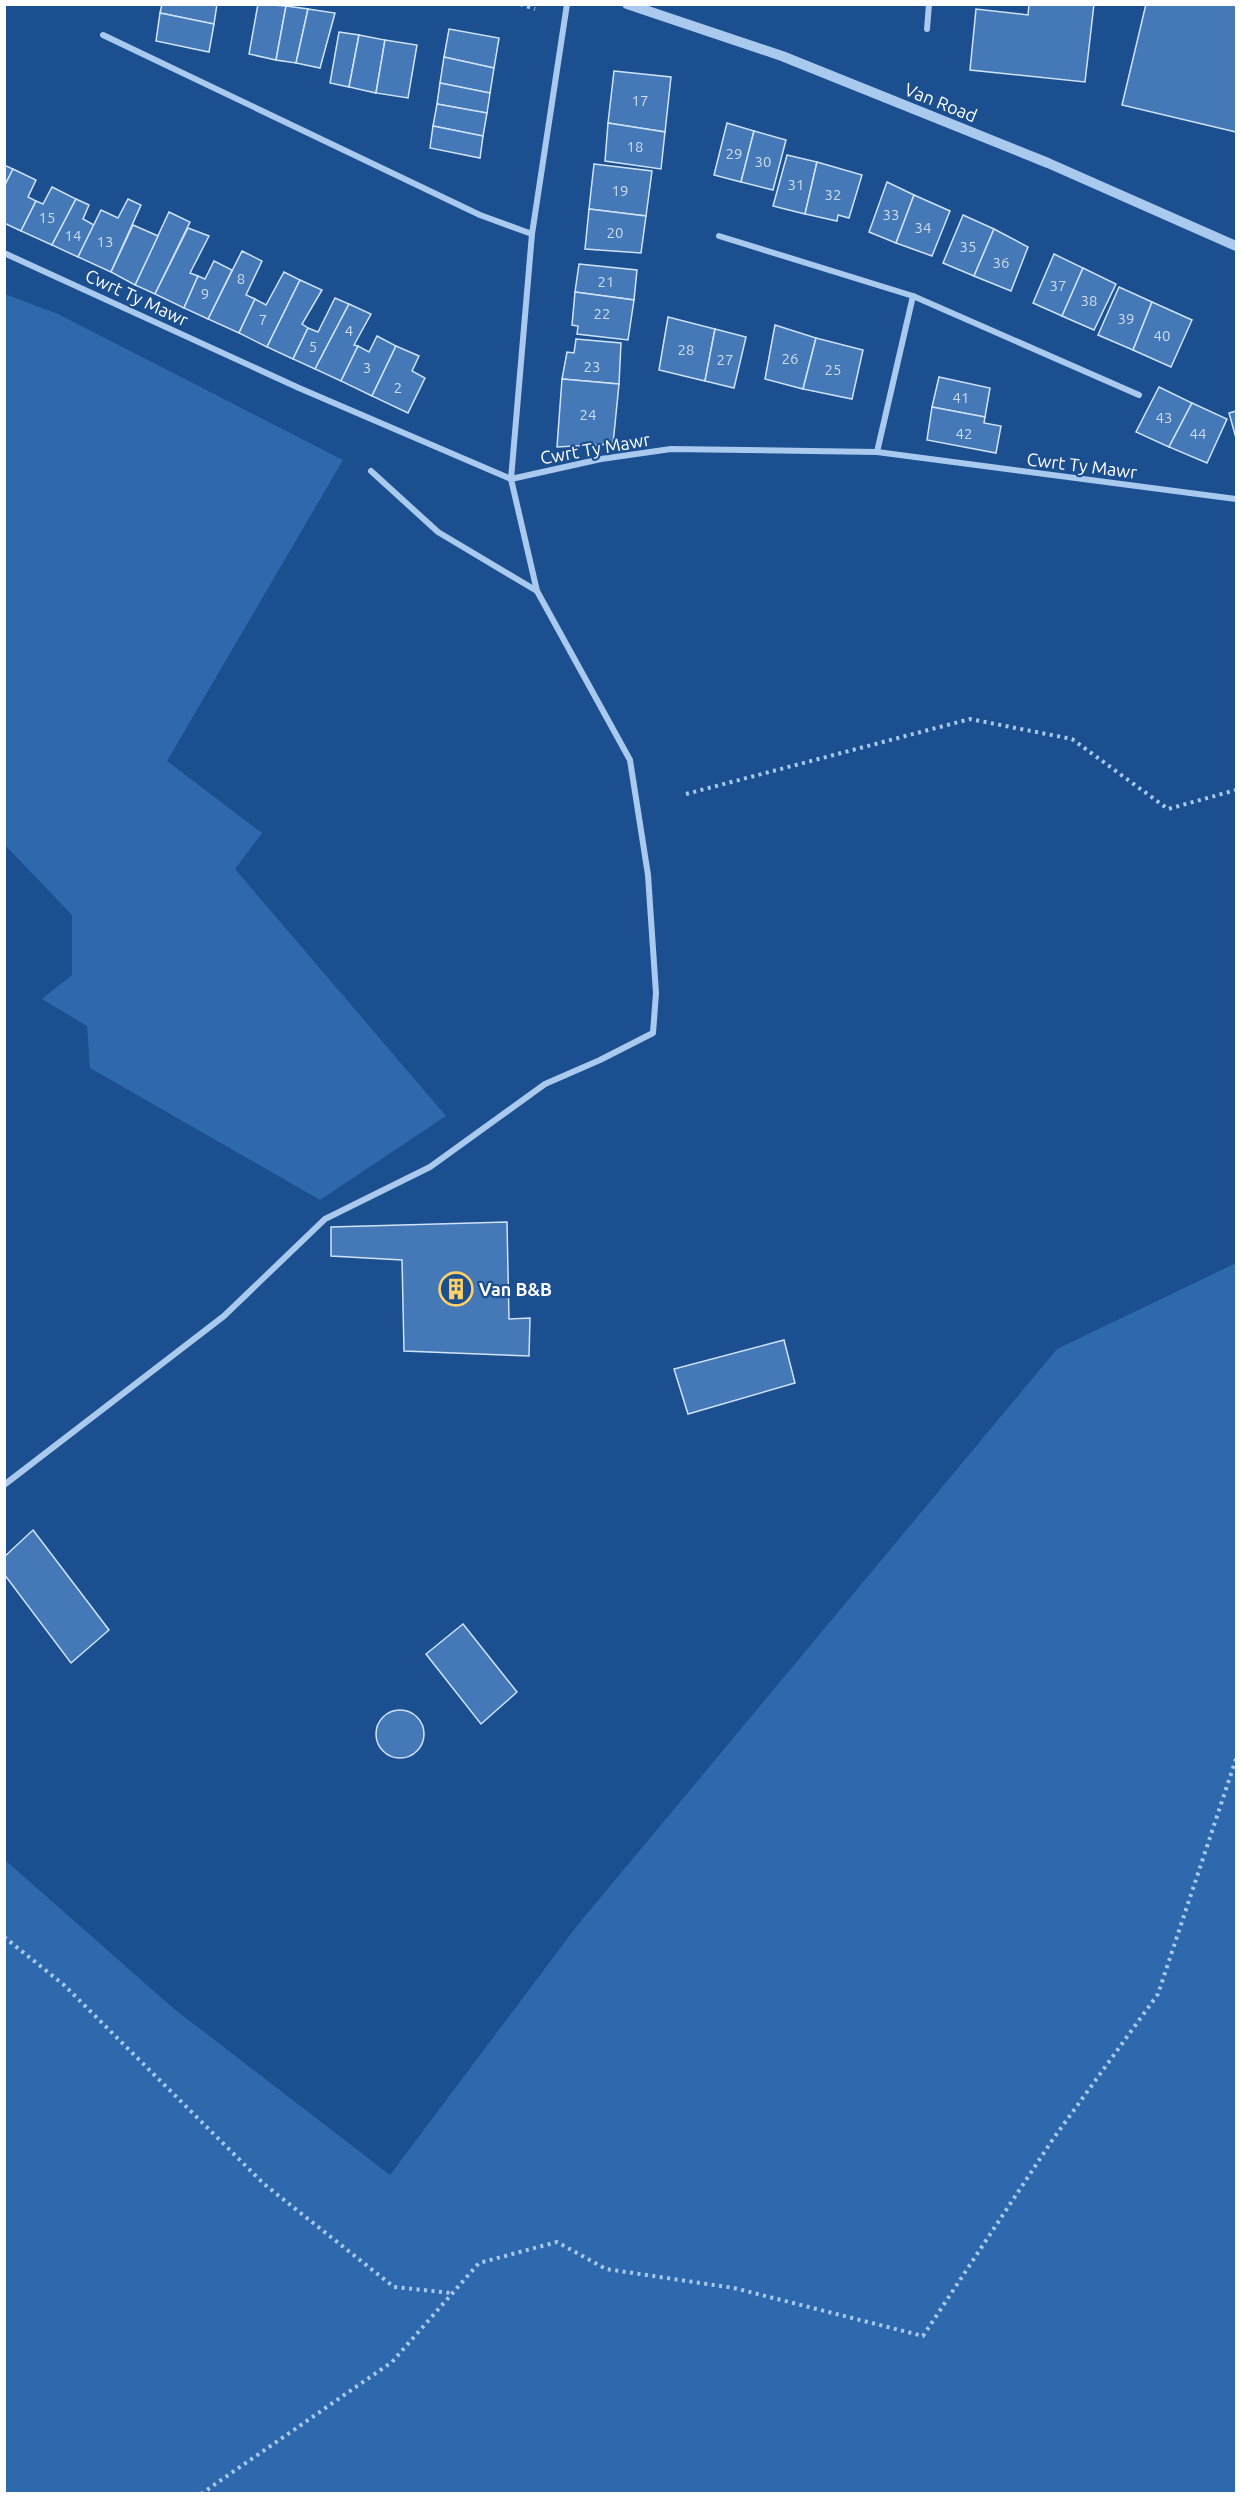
<svg xmlns="http://www.w3.org/2000/svg" width="1241" height="2498" font-family="Ubuntu,sans-serif">
	<rect width="100%" height="100%" fill="#1b4f8f"/>
	<!-- green -->
	<g fill="#2e69ad">
		<polygon points="5,294 58,314 343,460 167,761 262,833 235,869 446,1116 320,1200 90,1068 87,1026 42,999 72,975 72,915 5,845"/>
		<polygon points="1236,1263 1236,2493 5,2493 5,1860 173,2008 390,2175 576,1927 1057,1349"/>
	</g>
	<!-- building -->
	<g fill="#4478b7" stroke="#cfe3fa" stroke-width="1.5">
		<polygon points="162,4 217,4 214,24 160,13"/>
		<polygon points="258,4 286,6 276,60 249,54"/>
		<polygon points="1029,4 1094,4 1085,82 970,70 976,9 1028,15"/>
		<polygon points="1146,4 1236,4 1236,132 1122,105"/>
		<polygon points="286,6 308,9 296,63 276,60"/>
		<polygon points="308,9 335,13 320,68 296,63"/>
		<polygon points="160,13 214,24 209,52 156,41"/>
		<polygon points="449,29 499,38 494,68 444,57"/>
		<polygon points="339,32 359,35 349,87 330,83"/>
		<polygon points="359,35 385,40 376,93 349,87"/>
		<polygon points="385,40 417,45 408,98 376,93"/>
		<polygon points="444,57 494,68 490,93 440,83"/>
		<polygon points="614,71 671,77 665,132 608,123"/>
		<polygon points="440,83 490,93 487,113 437,104"/>
		<polygon points="437,104 487,113 483,136 433,126"/>
		<polygon points="608,123 665,132 661,169 605,161"/>
		<polygon points="727,123 754,131 741,182 714,175"/>
		<polygon points="433,126 483,136 480,158 430,148"/>
		<polygon points="754,131 786,140 773,190 741,182"/>
		<polygon points="787,155 817,162 805,214 773,206"/>
		<polygon points="817,162 862,175 849,218 838,215 837,221 805,214"/>
		<polygon points="594,164 652,171 646,216 589,209"/>
		<polygon points="4,165 13,169 4,187"/>
		<polygon points="13,169 36,180 28,197 36,201 21,231 4,223 4,187"/>
		<polygon points="887,182 914,195 896,243 869,232"/>
		<polygon points="52,187 76,199 52,245 21,231 36,201 43,204"/>
		<polygon points="914,195 950,211 932,256 896,243"/>
		<polygon points="76,199 89,205 83,219 94,225 78,257 52,245"/>
		<polygon points="128,199 141,205 111,272 78,257 101,210 118,218"/>
		<polygon points="589,209 646,216 641,253 585,249"/>
		<polygon points="169,212 190,222 155,294 135,285"/>
		<polygon points="963,215 994,229 974,276 943,263"/>
		<polygon points="133,225 158,236 135,285 111,272"/>
		<polygon points="188,228 209,236 190,273 198,276 184,308 155,294"/>
		<polygon points="994,229 1028,247 1011,291 974,276"/>
		<polygon points="242,251 262,261 246,295 255,299 239,333 208,319"/>
		<polygon points="1054,254 1083,268 1062,316 1033,303"/>
		<polygon points="214,261 232,270 208,319 184,308 198,276 205,279"/>
		<polygon points="579,264 637,270 634,300 575,292"/>
		<polygon points="1083,268 1116,284 1094,330 1062,316"/>
		<polygon points="284,272 300,280 267,347 239,333 255,299 266,305"/>
		<polygon points="300,280 322,290 302,324 308,328 293,359 267,347"/>
		<polygon points="1119,287 1152,302 1133,350 1098,335"/>
		<polygon points="575,292 634,300 628,340 577,334 578,326 572,325"/>
		<polygon points="335,298 349,304 315,369 293,359 308,328 318,332"/>
		<polygon points="1152,302 1192,320 1171,367 1133,350"/>
		<polygon points="349,304 371,314 354,345 358,346 341,381 315,369"/>
		<polygon points="668,317 715,329 705,381 659,370"/>
		<polygon points="775,325 816,338 803,389 765,379"/>
		<polygon points="715,329 746,337 734,388 705,381"/>
		<polygon points="377,336 396,346 372,396 341,381 358,346 369,352"/>
		<polygon points="816,338 863,350 852,399 803,389"/>
		<polygon points="576,339 621,343 619,384 562,379 567,352 574,353"/>
		<polygon points="396,346 419,356 412,371 425,378 408,413 372,396"/>
		<polygon points="939,377 990,388 985,417 932,407"/>
		<polygon points="562,379 619,384 613,444 557,447"/>
		<polygon points="1159,387 1192,403 1169,447 1136,432"/>
		<polygon points="1192,403 1227,419 1207,463 1169,447"/>
		<polygon points="932,407 985,417 984,423 1001,426 996,453 927,440"/>
		<polygon points="1236,411 1236,438 1229,413"/>
		<polygon points="507,1222 509,1319 530,1318 529,1356 404,1351 402,1260 331,1256 331,1227"/>
		<polygon points="784,1340 795,1383 688,1414 674,1369"/>
		<polygon points="33,1530 109,1630 71,1663 4,1574 4,1557"/>
		<polygon points="463,1624 517,1692 481,1724 426,1654"/>
		<circle cx="400" cy="1734" r="24"/>
	</g>
	<g fill="none" stroke-linecap="round" stroke-linejoin="round">
		<!-- path -->
		<g stroke="#a9c9ee" stroke-width="4" stroke-dasharray="3 4.5" stroke-linecap="butt">
			<polyline points="520,4 535,9"/>
			<polyline points="686,794 970,719 1072,739 1168,809 1236,790"/>
			<polyline points="4,1937 64,1985 264,2184 394,2287 452,2293"/>
			<polyline points="201,2494 392,2362 479,2263 557,2242 606,2269 734,2288 923,2336 1053,2139 1158,1994 1236,1759"/>
		</g>
		<!-- minor -->
		<g stroke="#a9c9ee" stroke-width="6">
			<polyline points="927,29 929,4"/>
			<polyline points="103,35 480,215 532,234"/>
			<polyline points="719,236 913,296 1139,395"/>
			<polyline points="4,253 299,388 511,479 601,459 671,449 877,452 1236,499"/>
			<polyline points="877,452 913,296"/>
			<polyline points="537,591 511,479 532,234 567,4"/>
			<polyline points="4,1485 224,1316 325,1219 430,1167 545,1084 600,1060 653,1033 656,993 648,875 630,760 537,591 438,532 371,471"/>
		</g>
		<!-- tertiary -->
		<polyline stroke="#a9c9ee" stroke-width="10" points="627,4 782,56 1048,163 1236,246"/>
	</g>
	<!-- icons -->
	<defs>
		<symbol id="building-ring" viewBox="-11 -11 22 22"><circle r="9.5" fill="#1b4f8f" stroke="#ffd166" stroke-width="1.5"/><path d="M-4-6H4V6H1V3H-1V6H-4ZM-2.5-4.3h1.7v1.8h-1.7ZM.8-4.3h1.7v1.8H.8ZM-2.5-1h1.7V.8h-1.7ZM.8-1h1.7V.8H.8Z" fill="#ffd166"/></symbol>
	</defs>
	<g fill-rule="evenodd">
		<use href="#building-ring" x="437" y="1270" width="38" height="38"/>
	</g>
	<g text-anchor="middle" dominant-baseline="central" stroke-width="4.5" stroke-linejoin="round" paint-order="stroke">
		<!-- number labels -->
		<g font-size="15" fill="#d0dded">
			<text x="640" y="100">17</text>
			<text x="635" y="146">18</text>
			<text x="734" y="153">29</text>
			<text x="763" y="161">30</text>
			<text x="796" y="184">31</text>
			<text x="620" y="190">19</text>
			<text x="833" y="194">32</text>
			<text x="891" y="214">33</text>
			<text x="47" y="217">15</text>
			<text x="923" y="227">34</text>
			<text x="615" y="232">20</text>
			<text x="73" y="235">14</text>
			<text x="105" y="241">13</text>
			<text x="968" y="246">35</text>
			<text x="1001" y="262">36</text>
			<text x="241" y="278">8</text>
			<text x="606" y="281">21</text>
			<text x="1058" y="285">37</text>
			<text x="205" y="293">9</text>
			<text x="1089" y="300">38</text>
			<text x="602" y="313">22</text>
			<text x="1126" y="318">39</text>
			<text x="263" y="319">7</text>
			<text x="349" y="330">4</text>
			<text x="1162" y="335">40</text>
			<text x="313" y="346">5</text>
			<text x="686" y="349">28</text>
			<text x="790" y="358">26</text>
			<text x="725" y="359">27</text>
			<text x="592" y="366">23</text>
			<text x="367" y="367">3</text>
			<text x="833" y="369">25</text>
			<text x="398" y="387">2</text>
			<text x="961" y="397">41</text>
			<text x="588" y="414">24</text>
			<text x="1164" y="417">43</text>
			<text x="964" y="433">42</text>
			<text x="1198" y="433">44</text>
		</g>
		<!-- street labels -->
		<g font-size="18" fill="#fff" stroke="#1b4f8f">
			<text transform="translate(941 102) rotate(22)">Van Road</text>
			<text transform="translate(137 297) rotate(25)">Cwrt Ty Mawr</text>
			<text transform="translate(595 448) rotate(-10)">Cwrt Ty Mawr</text>
			<text transform="translate(1082 465) rotate(7)">Cwrt Ty Mawr</text>
		</g>
		<!-- poi labels -->
		<g font-size="18" font-weight="bold" fill="#fff" stroke="#1b4f8f" text-anchor="start">
			<text x="479" y="1289">Van B&amp;B</text>
		</g>
	</g>
	<!-- border -->
	<rect width="1241" height="2498" fill="none" stroke="#ffffff" stroke-width="12"/>
</svg>
